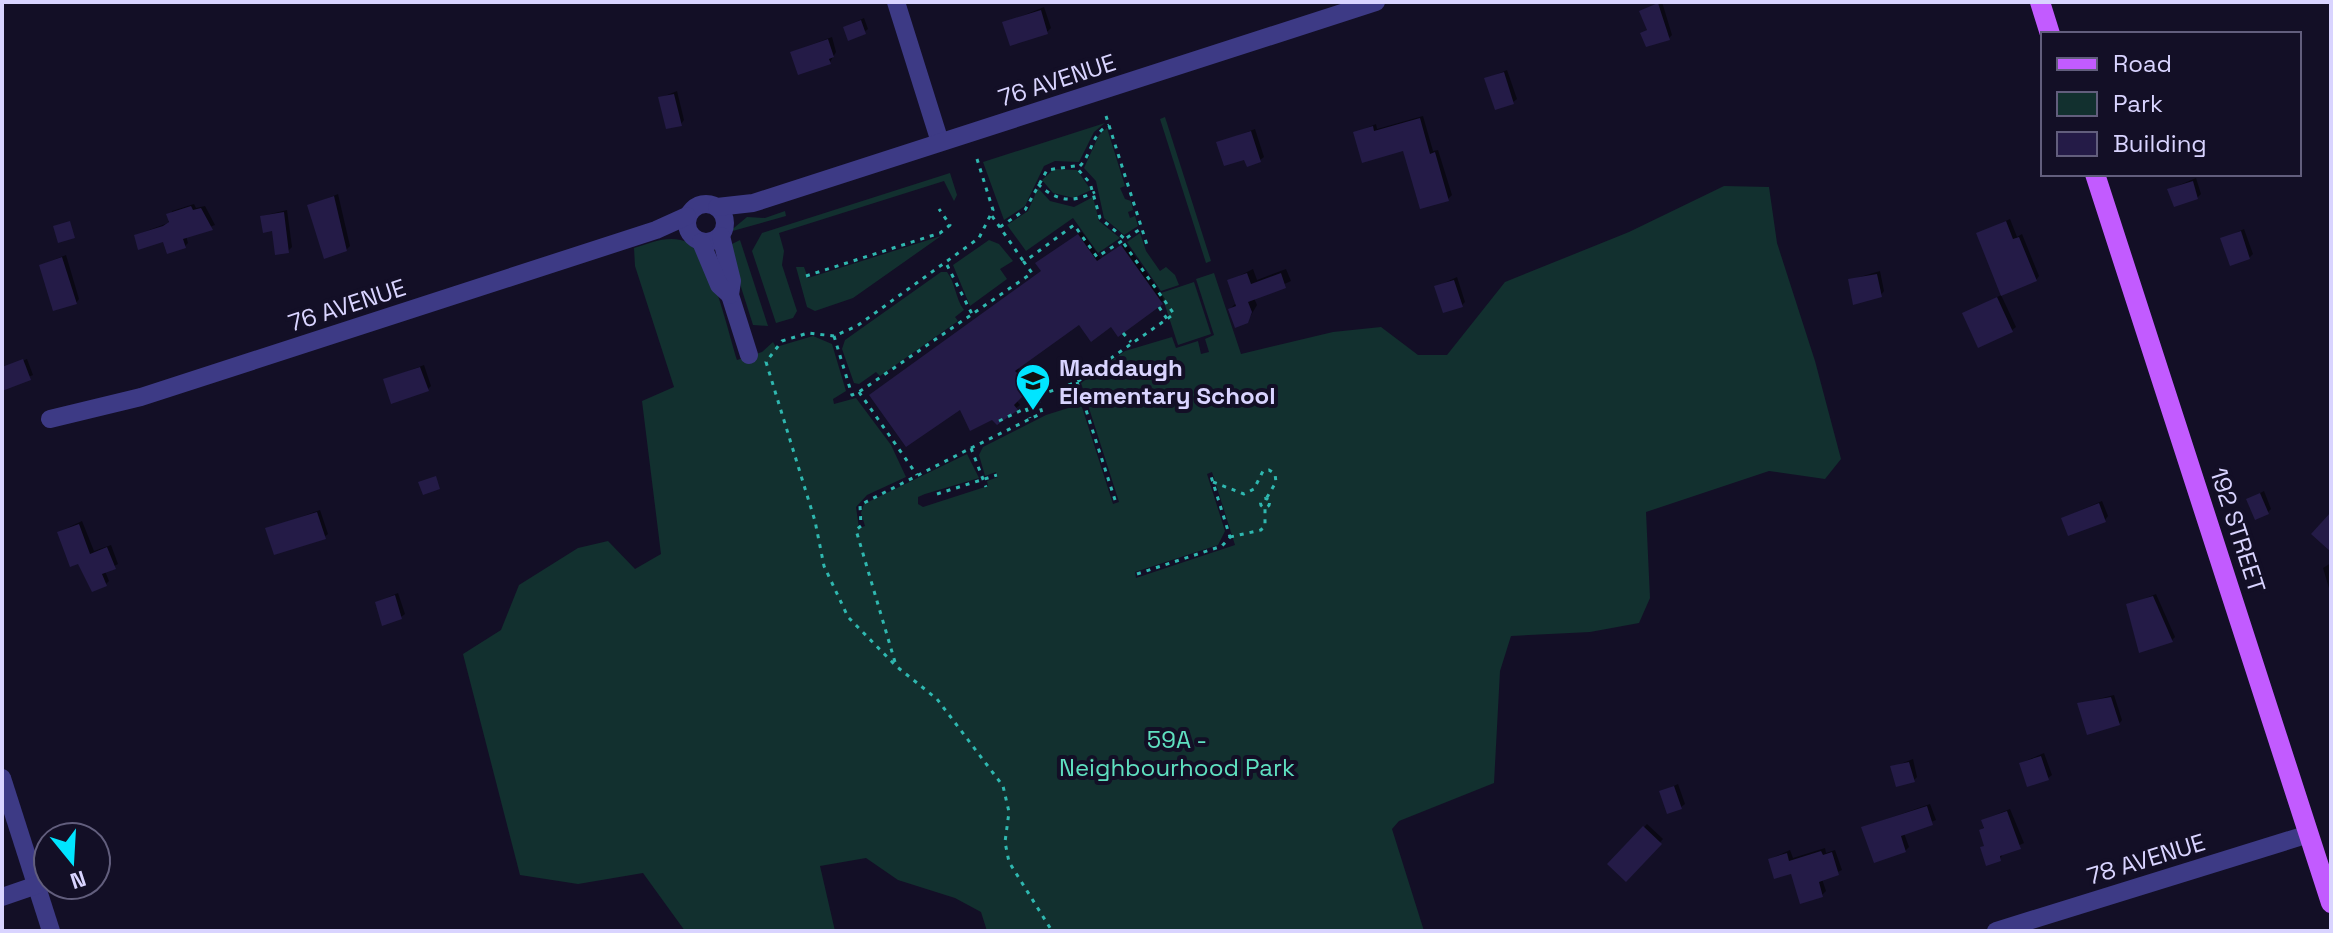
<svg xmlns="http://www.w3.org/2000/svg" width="2333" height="933" font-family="'Space Grotesk',sans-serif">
	<rect width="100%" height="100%" fill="#130f26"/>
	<!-- green -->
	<g fill="#12302f" fill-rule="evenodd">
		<polygon points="1165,117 1211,261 1206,263 1160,119"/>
		<polygon points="1105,123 1094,132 1079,162 1055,161 1044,166 1025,206 1004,220 983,162"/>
		<polygon points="1107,128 1125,186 1120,188 1125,199 1131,201 1133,210 1128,212 1130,218 1135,216 1138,226 1124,235 1104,218 1096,181 1084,168 1099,135"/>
		<polygon points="1054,169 1077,170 1091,190 1074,198 1053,193 1042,180"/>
		<polygon points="950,173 957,195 954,201 944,181 779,233 784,251 782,265 797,311 793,318 776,323 752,251 762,233"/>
		<path d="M1724 186 1769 187 1777 243 1815 361 1841 459 1825 479 1769 471 1646 512 1650 598 1639 623 1590 632 1511 636 1500 671 1494 783 1399 821 1392 829 1424 931H987L981 912 955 898 898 880 866 858 820 866 835 931H685L643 873 578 884 520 875 463 654 501 630 519 585 578 548 608 541 635 569 661 554 642 401 674 387 635 266 634 248C653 242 670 234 690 243 711 254 729 336 737 360L762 352 773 342 776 347 813 336 832 344 846 391 833 399 834 404 856 398 891 445 906 477 867 495 856 507 859 528 865 526 861 513 864 504 967 454 979 478 925 494 918 497V504L923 507 988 486 987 481 998 477 996 472 985 476 979 455 983 447 1046 415 1081 404 1113 504 1119 502 1081 383 1125 351 1172 337 1176 348 1198 341 1201 354 1209 352 1205 339 1214 335 1196 279 1214 273 1241 354 1333 332 1381 327 1418 355H1447L1505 282 1629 232ZM1212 472 1235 545 1136 578 1135 572 1218 545 1225 531 1207 474Z"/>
		<polygon points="1038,188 1050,201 1074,207 1093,197 1099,221 1120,238 1098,253 1073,218 1026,251 1007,225 1028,211"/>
		<polygon points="785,211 786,216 729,232 747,217 765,218"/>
		<polygon points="1140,233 1146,251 1160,271 1166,267 1175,275 1179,285 1161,291 1127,242"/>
		<polygon points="941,236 853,298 815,311 807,307 796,267 804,267 808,278"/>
		<polygon points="740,240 768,326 753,325 728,246"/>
		<polygon points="989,240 999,244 1013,261 1000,269 1007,279 970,306 953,265"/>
		<path d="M941 272H947C956 284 955 298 964 310L955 317 958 321 880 376 876 372 859 384 854 383 842 349 845 340Z"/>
		<polygon points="1194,282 1211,334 1178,345 1161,293"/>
	</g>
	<!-- shadow -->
	<g fill="#0007">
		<polygon points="1662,2 1672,35 1669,38 1643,33 1648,29 1641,11"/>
		<polygon points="1044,7 1051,28 1047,32 1005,23"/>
		<polygon points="864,18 868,29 864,32 845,27"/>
		<polygon points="832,37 836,52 830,62 792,52"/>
		<polygon points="1507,70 1517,99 1513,102 1486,79"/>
		<polygon points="677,91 684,120 681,124 660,98"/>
		<polygon points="1423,116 1433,151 1438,150 1452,195 1448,199 1405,148 1355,133 1376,124 1377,129"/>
		<polygon points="1255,129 1264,157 1260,160 1219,143"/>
		<polygon points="2196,178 2201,194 2197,198 2170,189"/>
		<polygon points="338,194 350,246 346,250 309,206"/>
		<polygon points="194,204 196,208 205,206 215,225 186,236 188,243 185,246 136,235 168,223 172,211"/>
		<polygon points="287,210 292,247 288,251 262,216"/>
		<polygon points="2010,219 2017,237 2022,234 2039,276 2036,280 1978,234"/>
		<polygon points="2244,229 2253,254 2249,258 2223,239"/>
		<polygon points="1082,232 1102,260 1126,243 1165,299 1118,334 1112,325 1080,322 1017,367 1034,383 1016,400 1020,405 997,422 1043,271 1041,260"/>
		<polygon points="66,255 79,299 76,303 41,265"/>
		<polygon points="1253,269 1257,280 1286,269 1291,281 1254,298 1257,305 1247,322 1230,309 1237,302 1229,281"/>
		<polygon points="1880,271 1884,291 1881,295 1850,280"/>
		<polygon points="1457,277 1465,302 1462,305 1436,287"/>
		<polygon points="2001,295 2016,327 2012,330 1965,314"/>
		<polygon points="27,359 33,375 2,388 2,369"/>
		<polygon points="424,365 431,386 427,390 385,380"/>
		<polygon points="2264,491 2271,509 2268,512 2249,499"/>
		<polygon points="2102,501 2108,516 2105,520 2063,518"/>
		<polygon points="320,510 328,534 324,537 268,529"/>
		<polygon points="82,521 94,551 111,545 118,564 105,571 109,581 106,584 79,562 59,532"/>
		<polygon points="2331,563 2331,595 2323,568"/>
		<polygon points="398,593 405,614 401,617 377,602"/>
		<polygon points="2156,594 2175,637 2171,641 2129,605"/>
		<polygon points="2114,695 2122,720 2119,724 2079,704"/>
		<polygon points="2044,753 2052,775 2048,778 2021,763"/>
		<polygon points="1913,759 1917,777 1914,780 1893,767"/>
		<polygon points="1678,784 1685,804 1681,807 1661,792"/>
		<polygon points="1930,804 1936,820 1904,833 1909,847 1905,851 1864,827"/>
		<polygon points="2010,809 2024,843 2003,853 2000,860 1981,830 1985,826 1983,820"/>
		<polygon points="1647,824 1663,839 1626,879 1610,864"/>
		<polygon points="1825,848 1826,853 1835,850 1842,870 1822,879 1826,891 1822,895 1770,859 1790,850 1793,858"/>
	</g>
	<!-- building -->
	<g fill="#241b47">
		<polygon points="1658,3 1670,40 1646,47 1640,33 1647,30 1639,11"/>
		<polygon points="1041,10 1048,34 1010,46 1002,22"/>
		<polygon points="861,20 866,34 848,41 843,27"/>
		<polygon points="828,39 834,57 829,59 831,64 798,75 790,52"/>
		<polygon points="1504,72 1514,104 1495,110 1484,78"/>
		<polygon points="674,94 682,126 666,129 658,97"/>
		<polygon points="1420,118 1430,154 1435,152 1449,201 1420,209 1403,151 1362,163 1353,132 1373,126 1374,131"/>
		<polygon points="1251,131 1261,162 1247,167 1244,160 1224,166 1216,142"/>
		<polygon points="2193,181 2198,199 2174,207 2167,189"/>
		<polygon points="334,196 347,251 324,259 307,205"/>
		<polygon points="191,206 193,210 201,208 213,230 183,239 186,248 167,254 163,242 138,250 134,235 163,226 169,222 166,214"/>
		<polygon points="284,212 289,253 275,255 272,231 263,233 260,216"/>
		<polygon points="70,221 75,238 58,243 53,226"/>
		<polygon points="2006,221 2013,239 2019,237 2037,281 2001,296 1976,233"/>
		<polygon points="2241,231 2250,259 2230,266 2220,238"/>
		<polygon points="1078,234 1097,261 1121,245 1163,304 1118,337 1111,327 1091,342 1079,325 1015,371 1032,387 1014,405 1018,410 997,425 992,420 970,431 960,410 906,447 869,395 1041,271 1035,263"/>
		<polygon points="62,257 77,304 53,311 39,265"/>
		<polygon points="1247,273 1251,284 1281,273 1286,288 1248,302 1252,312 1248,323 1235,328 1228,309 1236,306 1227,280"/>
		<polygon points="1877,274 1882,297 1853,305 1848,279"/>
		<polygon points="1454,280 1463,307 1443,313 1434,286"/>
		<polygon points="1997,297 2013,332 1978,348 1962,313"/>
		<polygon points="23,359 31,380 2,391 2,367"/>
		<polygon points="420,367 429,391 391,404 383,379"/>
		<polygon points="436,476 440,489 423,495 418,482"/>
		<polygon points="2260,493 2269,514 2255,520 2246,499"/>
		<polygon points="2099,503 2106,522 2068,536 2061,518"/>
		<polygon points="317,512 326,539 274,555 265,528"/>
		<polygon points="2331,512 2331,552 2311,534"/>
		<polygon points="79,524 90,554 107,547 116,569 102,574 107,586 92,592 78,564 70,567 57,532"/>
		<polygon points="395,595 402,619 382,626 375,602"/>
		<polygon points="2153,596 2173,642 2139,653 2126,604"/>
		<polygon points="2111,697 2120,725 2087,735 2077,703"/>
		<polygon points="2041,756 2049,780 2027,787 2019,763"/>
		<polygon points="1909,762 1915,782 1896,787 1890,766"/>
		<polygon points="1674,786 1682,809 1667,814 1659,791"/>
		<polygon points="1927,806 1933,825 1901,836 1906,852 1874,863 1861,827"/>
		<polygon points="2007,811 2021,849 2000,856 2001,861 1986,866 1980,847 1984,846 1979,830 1984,828 1981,820"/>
		<polygon points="1643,826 1662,844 1626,882 1607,864"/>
		<polygon points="1821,851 1823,855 1832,852 1839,875 1819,882 1823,897 1800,904 1791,874 1774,879 1768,859 1787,853 1789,861"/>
	</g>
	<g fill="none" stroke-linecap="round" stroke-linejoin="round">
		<!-- path -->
		<g stroke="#2fb8b0" stroke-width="3" stroke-dasharray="4 6" stroke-linecap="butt">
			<polyline points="1106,116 1148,248"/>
			<polyline points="977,159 993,210 979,238 857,326 834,336 808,333 782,341 766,362 815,521 824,566 848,617 896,666 937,699 1003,786 1009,812 1005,842 1009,862 1052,931"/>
			<path d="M1080 166C1093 152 1091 134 1109 125"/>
			<path d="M1038 184C1057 202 1072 203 1095 192"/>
			<polyline points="992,216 1024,262"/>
			<polyline points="1000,227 1025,210 1047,170 1075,166 1090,183 1100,218 1125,239"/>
			<polyline points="947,265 972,314"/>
			<polyline points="806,276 940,233 950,225 939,209"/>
			<polyline points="1159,307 1167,319"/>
			<polyline points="1123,333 1131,342"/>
			<polyline points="834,336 852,395 859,392 1032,273 1024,262 1074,225 1097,257 1142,228"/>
			<polyline points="1077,382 1116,503"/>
			<polyline points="859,392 917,475"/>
			<polyline points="999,421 1026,408 1030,418"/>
			<polyline points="971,448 1042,413 1037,396 1077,382 1174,314 1122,241"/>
			<polyline points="1213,482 1244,494 1254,489 1263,471 1269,470 1275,474 1276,482 1266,499"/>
			<polyline points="937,494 997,475"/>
			<circle cx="1265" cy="503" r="4.5"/>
			<polyline points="1230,537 1261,530 1265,525 1265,508"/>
			<polyline points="1137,574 1222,546 1230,537 1210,473"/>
			<polyline points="895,662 856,530 861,526 860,505 971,448 986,487"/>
		</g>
		<!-- minor -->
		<g stroke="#3d3a85" stroke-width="18">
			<polyline points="896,2 940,142"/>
			<circle cx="706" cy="223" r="19"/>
			<polyline points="717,207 753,203 1376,2"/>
			<polyline points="721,236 732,281 730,295 749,355"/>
			<polyline points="701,242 719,285 730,295"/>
			<polyline points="50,419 141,397 656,230 687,216"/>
			<polyline points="2,778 51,931"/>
			<polyline points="2,897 37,885"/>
			<polyline points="1996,931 2309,834"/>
		</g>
		<!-- major -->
		<g stroke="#c25bff" stroke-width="20">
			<polyline points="2040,2 2050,34"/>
			<polyline points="2095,174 2331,903"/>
		</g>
	</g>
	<!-- icons -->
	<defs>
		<symbol id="school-pin" viewBox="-11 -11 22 30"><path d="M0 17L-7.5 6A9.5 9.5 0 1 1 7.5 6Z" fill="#00e5ff" stroke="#130f26"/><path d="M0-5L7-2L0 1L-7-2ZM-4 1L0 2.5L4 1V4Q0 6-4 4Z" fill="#111"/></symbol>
	</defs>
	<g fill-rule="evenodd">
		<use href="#school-pin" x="1013" y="361" width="40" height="54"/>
	</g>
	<g text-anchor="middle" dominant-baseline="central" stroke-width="8" stroke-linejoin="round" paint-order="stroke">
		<!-- street labels -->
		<g font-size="24" fill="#d9d4ff" stroke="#130f26">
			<text transform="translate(1057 80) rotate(-18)">76 AVENUE</text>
			<text transform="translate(347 305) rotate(-18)">76 AVENUE</text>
			<text transform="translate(2238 530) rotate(72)">192 STREET</text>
			<text transform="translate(2146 859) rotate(-17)">78 AVENUE</text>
		</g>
		<!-- poi labels -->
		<g font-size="24" font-weight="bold" fill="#d9d4ff" stroke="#130f26" text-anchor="start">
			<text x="1059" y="367">Maddaugh<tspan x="1059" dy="28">Elementary School</tspan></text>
		</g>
		<!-- park labels -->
		<g font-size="24" fill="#5fe0c0" stroke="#130f26">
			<text x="1177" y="739">59A -<tspan x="1177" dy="28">Neighbourhood Park</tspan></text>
		</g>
	</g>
	<!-- border -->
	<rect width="2333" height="933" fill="none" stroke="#d9d4ff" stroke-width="8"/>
	<!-- legend -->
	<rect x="2041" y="32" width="260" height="144" fill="#130f26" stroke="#625e7d" stroke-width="2"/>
	<rect x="2057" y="58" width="40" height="12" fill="#c25bff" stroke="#625e7d" stroke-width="2"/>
	<text x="2113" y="72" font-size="24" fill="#d9d4ff">Road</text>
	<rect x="2057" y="92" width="40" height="24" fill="#12302f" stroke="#625e7d" stroke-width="2"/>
	<text x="2113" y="112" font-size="24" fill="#d9d4ff">Park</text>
	<rect x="2057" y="132" width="40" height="24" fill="#241b47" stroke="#625e7d" stroke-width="2"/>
	<text x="2113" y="152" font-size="24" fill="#d9d4ff">Building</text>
	<!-- north arrow -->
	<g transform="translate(72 861) rotate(162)"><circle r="38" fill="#130f26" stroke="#625e7d" stroke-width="2"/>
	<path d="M0-6L14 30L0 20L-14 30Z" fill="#00e5ff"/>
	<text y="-12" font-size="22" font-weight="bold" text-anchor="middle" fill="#d9d4ff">N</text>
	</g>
</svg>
